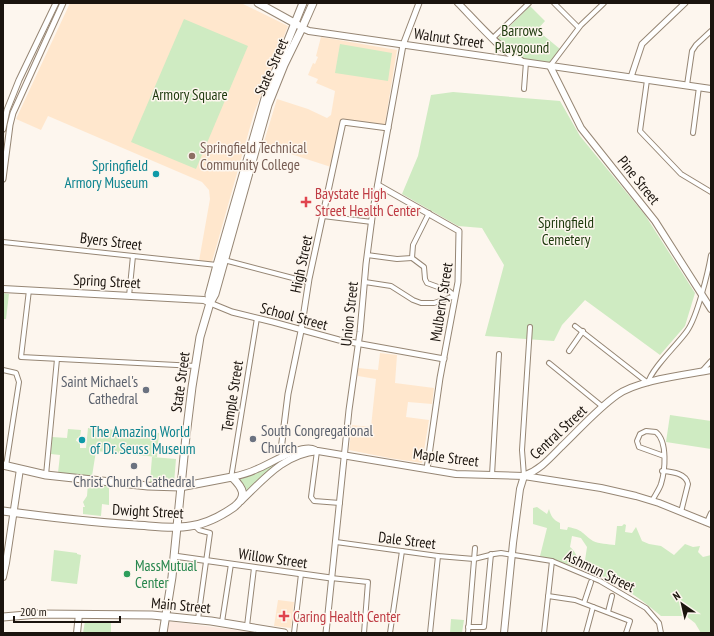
<svg xmlns="http://www.w3.org/2000/svg" width="714" height="636" font-family="'PT Sans Narrow',sans-serif">
	<rect width="100%" height="100%" fill="#fdf6ee"/>
	<!-- commercial -->
	<polygon fill="#fce9e0" points="168,621 258,633 166,633"/>
	<!-- built -->
	<g fill="#ffe7cd">
		<polygon points="70,3 241,3 288,26 254,113 212,262 199,261 210,199 209,190 202,182 48,116 41,130 16,119"/>
		<polygon points="321,37 397,50 384,130 341,123 331,167 263,145 277,99 308,109 327,118 331,115 335,91 316,83 318,79 308,75 313,63 315,64 318,57 316,56"/>
		<polygon points="380,353 397,355 395,383 434,388 432,404 408,402 406,417 429,420 422,463 389,458 349,450 352,425 371,427 376,379 358,376 358,368 378,370"/>
		<polygon points="278,600 294,602 291,628 274,626"/>
	</g>
	<!-- green -->
	<g fill="#cfebc2">
		<polygon points="530,6 545,21 537,30 560,49 550,63 521,59 516,56 498,38"/>
		<polygon points="184,19 248,46 196,169 131,142"/>
		<polygon points="340,44 392,53 388,81 335,73"/>
		<polygon points="453,92 560,101 580,136 645,215 695,293 685,326 660,355 585,300 562,325 554,341 485,336 504,265 482,228 458,226 402,194 418,156 431,95"/>
		<polygon points="3,293 9,294 6,319 3,319"/>
		<polygon points="670,415 711,421 711,449 666,442"/>
		<polygon points="88,428 159,433 157,457 96,451 92,476 58,473 60,455 51,454 52,437 67,438 68,429 81,430 80,438 77,438 76,441 80,442 80,448 86,448"/>
		<polygon points="152,457 176,459 174,483 150,482"/>
		<polygon points="279,461 245,492 239,480"/>
		<polygon points="88,483 109,486 109,505 102,504 101,516 83,514 83,507 85,507 83,502 87,496"/>
		<path d="M537 507 547 514 549 509C551 516 553 520 560 523V529L567 530 568 527C584 530 581 533 593 541 599 544 608 544 615 545L617 526H622L624 524 626 525 625 532 632 533 636 527 642 541 649 544 661 546 674 555 685 544 693 547 700 546 698 552 703 557 711 555V633H701L695 623 686 616H661C637 595 612 580 584 567L587 547 581 538 572 536 570 547C576 552 579 559 577 567L540 556 547 528 533 524V508Z"/>
		<polygon points="54,550 77,553 77,554 81,555 77,584 51,581"/>
		<polygon points="451,619 464,620 462,633 450,633"/>
		<polygon points="85,621 93,622 111,622 111,633 83,633"/>
	</g>
	<g fill="none" stroke-linecap="round" stroke-linejoin="round">
		<defs>
			<g id="minor">
				<polyline points="554,3 578,27"/>
				<polyline points="493,38 529,3"/>
				<polyline points="550,66 581,25 604,3"/>
				<polyline points="647,80 640,131 681,174 711,192"/>
				<polyline points="687,85 692,51 696,45 711,31"/>
				<polyline points="524,89 526,62"/>
				<polyline points="693,133 699,87"/>
				<polyline points="429,213 413,245 412,258 424,267 425,279 427,283 449,291 455,296"/>
				<polyline points="323,216 372,222"/>
				<polyline points="3,242 217,265"/>
				<polyline points="367,255 397,259 412,258"/>
				<polyline points="224,260 308,282"/>
				<polyline points="365,282 391,286 413,300 421,303 434,303 455,296"/>
				<polyline points="29,290 21,357 196,366"/>
				<polyline points="129,296 133,256"/>
				<path d="M575 326 648 383C651 369 678 344 687 331 697 317 708 273 711 255"/>
				<polyline points="569,351 583,331"/>
				<polyline points="549,363 603,407"/>
				<polyline points="3,370 16,373 19,382 6,466"/>
				<polyline points="702,371 711,361"/>
				<polyline points="317,451 311,497 314,501 340,503"/>
				<path d="M662 471C672 472 686 473 688 484L681 512"/>
				<polyline points="46,475 57,359"/>
				<polyline points="492,475 499,354"/>
				<polyline points="524,476 522,450 530,327"/>
				<polyline points="231,478 257,318"/>
				<path d="M652 501C655 495 659 490 661 484 665 471 668 442 656 432L646 431 640 434 637 441 639 447 664 456"/>
				<polyline points="707,522 711,513"/>
				<polyline points="195,526 199,530 210,533 198,619"/>
				<polyline points="336,542 438,556 474,559 494,554 501,553 552,561 600,581 646,608 659,623 661,633"/>
				<polyline points="331,578 368,582 364,633"/>
				<polyline points="548,596 575,600 630,621 626,633"/>
				<polyline points="584,603 591,582"/>
				<polyline points="608,612 612,596"/>
				<polyline points="222,622 231,564"/>
				<polyline points="247,626 254,568"/>
				<polyline points="468,627 484,627 491,554"/>
				<polyline points="294,633 301,574"/>
				<polyline points="390,633 402,551"/>
				<polyline points="430,633 438,556"/>
				<polyline points="468,633 475,548"/>
				<polyline points="544,633 552,561"/>
				<polyline points="586,633 593,607"/>
			</g>
			<g id="tertiary">
				<polyline points="631,77 642,44 685,3"/>
				<polyline points="3,129 7,110 19,80 56,3"/>
				<polyline points="3,179 10,125 13,113 63,3"/>
				<polyline points="378,185 459,231 458,282 440,378 427,469"/>
				<polyline points="210,303 232,312 273,322 339,340 444,359"/>
				<polyline points="283,457 281,450 288,394 301,331 309,279 343,122 388,128"/>
				<polyline points="174,556 331,578"/>
				<polyline points="326,633 349,410 360,332 366,264 373,210 403,45 419,3"/>
			</g>
			<g id="secondary">
				<path d="M458 3C472 17 504 54 520 60"/>
				<polyline points="302,28 309,31 330,34 711,89"/>
				<polyline points="550,66 581,128 655,221 711,309"/>
				<polyline points="3,289 168,298 204,300 210,303"/>
				<path d="M525 475C540 470 550 458 561 447 579 430 596 410 617 395 638 380 685 375 711 370"/>
				<path d="M232 477C241 475 249 473 257 469 270 464 302 443 315 450"/>
				<path d="M241 501C264 479 284 454 318 451L456 474 524 476 601 488 636 496 659 503 711 524"/>
				<polyline points="3,577 6,563 20,469"/>
				<polyline points="77,633 79,614"/>
				<polyline points="504,633 513,543 520,489 524,476"/>
			</g>
			<g id="primary">
				<polyline points="258,3 298,25"/>
				<polyline points="210,303 209,295 217,265 266,95 303,3"/>
				<path d="M3 465 46 475 148 486 180 487 232 477C243 488 248 496 234 507 221 516 206 524 190 526 173 529 153 526 136 525 91 522 47 517 3 511"/>
				<polyline points="3,617 38,614 152,615 211,621 284,633"/>
				<polyline points="163,633 172,577 186,436 192,387 200,337 210,303 215,294 268,105 284,65 302,28 313,3"/>
			</g>
		</defs>
		<!-- minor casing -->
		<use href="#minor" stroke="#968674" stroke-width="6"/>
		<!-- tertiary casing -->
		<use href="#tertiary" stroke="#968674" stroke-width="7"/>
		<!-- secondary casing -->
		<use href="#secondary" stroke="#968674" stroke-width="8"/>
		<!-- primary casing -->
		<use href="#primary" stroke="#968674" stroke-width="9"/>
		<!-- minor -->
		<use href="#minor" stroke="#fff" stroke-width="4"/>
		<!-- tertiary -->
		<use href="#tertiary" stroke="#fff" stroke-width="5"/>
		<!-- secondary -->
		<use href="#secondary" stroke="#fff" stroke-width="6"/>
		<!-- primary -->
		<use href="#primary" stroke="#fff" stroke-width="7"/>
	</g>
	<!-- markers -->
	<circle fill="#8d6e63" stroke="#fdf6ee" stroke-width="1.5" cx="192" cy="156" r="4"/>
	<g fill="#0f9aa8" stroke="#fdf6ee" stroke-width="1.5">
		<circle cx="156" cy="174" r="4"/>
		<circle cx="82" cy="440" r="4"/>
	</g>
	<g fill="#e0444e" stroke="#fdf6ee" stroke-width="1.5">
		<path d="M304 196h4v4h4v4h-4v4h-4v-4h-4v-4h4z"/>
		<path d="M282 610h4v4h4v4h-4v4h-4v-4h-4v-4h4z"/>
	</g>
	<g fill="#6b7280" stroke="#fdf6ee" stroke-width="1.5">
		<circle cx="146" cy="390" r="4"/>
		<circle cx="253" cy="439" r="4"/>
		<circle cx="134" cy="466" r="4"/>
	</g>
	<circle fill="#2e9e5b" stroke="#fdf6ee" stroke-width="1.5" cx="127" cy="574" r="4"/>
	<g text-anchor="middle" dominant-baseline="central" stroke-width="3" stroke-linejoin="round" paint-order="stroke">
		<!-- park labels -->
		<g font-size="15" fill="#1c380b" stroke="#fdf6ee">
			<text x="522" y="30">Barrows<tspan x="522" dy="17">Playgound</tspan></text>
			<text x="190" y="94">Armory Square</text>
			<text x="566" y="222">Springfield<tspan x="566" dy="17">Cemetery</tspan></text>
		</g>
		<!-- street labels -->
		<g font-size="15" fill="#1b140e" stroke="#fdf6ee">
			<text transform="translate(449 38) rotate(8)">Walnut Street</text>
			<text transform="translate(271 67) rotate(-66)">State Street</text>
			<text transform="translate(639 180) rotate(51)">Pine Street</text>
			<text transform="translate(111 241) rotate(7)">Byers Street</text>
			<text transform="translate(301 264) rotate(-78)">High Street</text>
			<text transform="translate(107 281) rotate(3)">Spring Street</text>
			<text transform="translate(441 302) rotate(-81)">Mulberry Street</text>
			<text transform="translate(349 314) rotate(-84)">Union Street</text>
			<text transform="translate(294 316) rotate(15)">School Street</text>
			<text transform="translate(180 382) rotate(-82)">State Street</text>
			<text transform="translate(232 396) rotate(-81)">Temple Street</text>
			<text transform="translate(558 432) rotate(-43)">Central Street</text>
			<text transform="translate(446 457) rotate(7)">Maple Street</text>
			<text transform="translate(148 511) rotate(3)">Dwight Street</text>
			<text transform="translate(407 540) rotate(7)">Dale Street</text>
			<text transform="translate(273 558) rotate(8)">Willow Street</text>
			<text transform="translate(600 571) rotate(26)">Ashmun Street</text>
			<text transform="translate(181 605) rotate(5)">Main Street</text>
		</g>
		<!-- education labels -->
		<g font-size="15" fill="#785e54" stroke="#fdf6ee" text-anchor="start">
			<text x="200" y="147">Springfield Technical<tspan x="200" dy="17">Community College</tspan></text>
		</g>
		<!-- culture labels -->
		<g font-size="15" fill="#0d838f" stroke="#fdf6ee" text-anchor="end">
			<text x="148" y="165">Springfield<tspan x="148" dy="17">Armory Museum</tspan></text>
			<text x="90" y="431" text-anchor="start">The Amazing World<tspan x="90" dy="17">of Dr. Seuss Museum</tspan></text>
		</g>
		<!-- health labels -->
		<g font-size="15" fill="#be3a42" stroke="#fdf6ee" text-anchor="start">
			<text x="315" y="193">Baystate High<tspan x="315" dy="17">Street Health Center</tspan></text>
			<text x="293" y="616">Caring Health Center</text>
		</g>
		<!-- worship labels -->
		<g font-size="15" fill="#5b616d" stroke="#fdf6ee" text-anchor="end">
			<text x="138" y="381">Saint Michael's<tspan x="138" dy="17">Cathedral</tspan></text>
			<text x="261" y="430" text-anchor="start">South Congregational<tspan x="261" dy="17">Church</tspan></text>
			<text x="134" y="481" text-anchor="middle">Christ Church Cathedral</text>
		</g>
		<!-- leisure labels -->
		<g font-size="15" fill="#27864d" stroke="#fdf6ee" text-anchor="start">
			<text x="135" y="565">MassMutual<tspan x="135" dy="17">Center</tspan></text>
		</g>
	</g>
	<!-- border -->
	<rect width="714" height="636" fill="none" stroke="#1b140e" stroke-width="8"/>
	<!-- north arrow -->
	<g transform="translate(682 604) rotate(326)" stroke="#fdf6ee" stroke-width="3" paint-order="stroke">
	<path d="M0-3L7 15L0 10L-7 15Z" fill="#1b140e"/>
	<text y="-6" font-size="11" font-weight="bold" text-anchor="middle" fill="#1b140e">N</text>
	</g>
	<!-- scale -->
	<path d="M14 616v6h106v-6" fill="none" stroke="#1b140e" stroke-width="2"/>
	<text x="20" y="616" font-size="12" fill="#1b140e" stroke="#fdf6ee" stroke-width="3" paint-order="stroke">200 m</text>
</svg>
